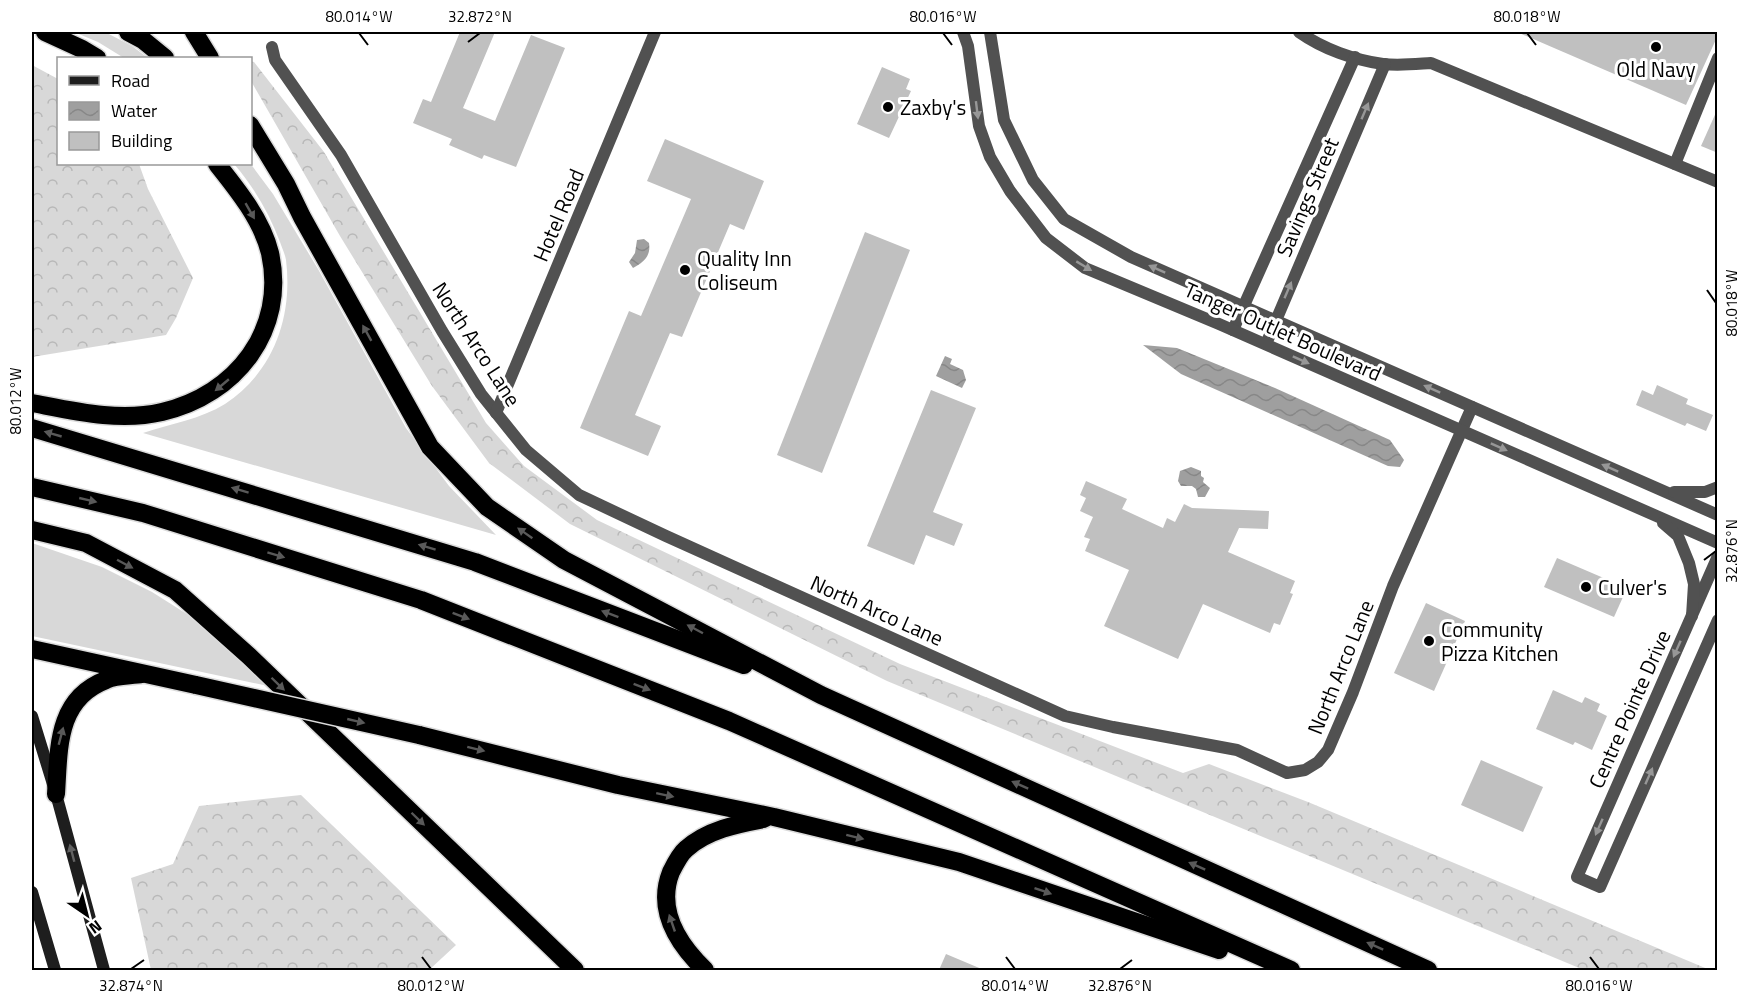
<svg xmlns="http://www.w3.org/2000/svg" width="1749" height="1002" font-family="'Titillium Web',sans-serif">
	<defs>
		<pattern id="forest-crowns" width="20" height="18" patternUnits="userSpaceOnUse" patternTransform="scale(1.5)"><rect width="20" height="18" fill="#d8d8d8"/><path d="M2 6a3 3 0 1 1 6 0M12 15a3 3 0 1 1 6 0" fill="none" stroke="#b8b8b8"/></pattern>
		<pattern id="water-waves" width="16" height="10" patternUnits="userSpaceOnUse" patternTransform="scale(1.5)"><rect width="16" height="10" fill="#9f9f9f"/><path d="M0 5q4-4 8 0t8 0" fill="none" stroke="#878787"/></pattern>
	</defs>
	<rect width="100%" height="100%" fill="#fff"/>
	<!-- grass -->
	<g fill="#d8d8d8">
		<polygon points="74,32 105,32 132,46 148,58 124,58 98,42"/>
		<path d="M250 163 273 194 318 269 406 428 449 486 496 535 143 433C170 424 201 419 225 404 274 372 293 316 286 260 285 254 282 248 280 242 269 213 254 187 234 164Z"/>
		<polygon points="32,543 102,567 152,592 209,628 273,687 32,636"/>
	</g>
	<!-- forest -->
	<g fill="url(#forest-crowns)">
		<polygon points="250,61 254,62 324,152 486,423 524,466 597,520 900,664 1183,773 1209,764 1308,802 1710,970 1584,970 887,681 570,524 489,463 432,386 340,236 251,81"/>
		<polygon points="32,65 58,79 58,164 139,164 148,189 193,278 176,318 166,335 32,357"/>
		<polygon points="301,795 456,945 429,970 151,970 131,878 173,864 199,806"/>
	</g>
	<!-- water -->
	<g fill="url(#water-waves)">
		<path d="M644 239 649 243C651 256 644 262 633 268L629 262 635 253 637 240Z"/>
		<polygon points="1143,345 1177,348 1275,388 1390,440 1404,460 1400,467 1388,466 1181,374"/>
		<polygon points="945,356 952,359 950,364 963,370 966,380 962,388 936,376"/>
		<polygon points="1191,467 1201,471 1201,476 1204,478 1203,482 1210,488 1205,497 1198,497 1196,489 1192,486 1181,486 1178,481 1180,471"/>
	</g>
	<!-- building -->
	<g fill="#c0c0c0">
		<polygon points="460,32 495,32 463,108 495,121 531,35 565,48 516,167 484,155 482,159 449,145 452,139 413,123 423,99 431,102"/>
		<polygon points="1517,32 1718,32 1718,35 1686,105"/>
		<polygon points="882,67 910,79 906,89 911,91 889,138 857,124"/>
		<polygon points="1718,108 1718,153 1701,146"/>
		<polygon points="665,139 764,181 744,230 730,224 682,337 670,333 635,415 661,426 648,456 580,428 629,311 641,316 691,199 647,181"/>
		<polygon points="865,232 910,250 822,473 777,455"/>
		<polygon points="1657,385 1688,399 1686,404 1713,415 1706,431 1687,423 1685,426 1636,405 1642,390 1653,395"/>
		<polygon points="931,390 976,408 933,512 963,524 954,546 926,535 914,565 867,546"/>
		<polygon points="1086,481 1127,499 1122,509 1163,528 1167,518 1175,522 1184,504 1192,508 1269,511 1268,529 1239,528 1228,552 1295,581 1290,593 1293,594 1280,625 1274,623 1270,633 1203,604 1178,659 1104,626 1129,570 1085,551 1090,539 1084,537 1093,517 1080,511 1086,498 1080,495"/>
		<polygon points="1557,558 1627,588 1614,617 1544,587"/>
		<polygon points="1426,603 1465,621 1434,691 1394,673"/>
		<polygon points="1553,690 1582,703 1585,697 1600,704 1597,711 1607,716 1592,750 1575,742 1573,745 1536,729"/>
		<polygon points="1481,760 1543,787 1523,832 1461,805"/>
		<polygon points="946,954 984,970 939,970"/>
	</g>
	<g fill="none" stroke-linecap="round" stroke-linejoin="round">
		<defs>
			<g id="motorway">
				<polyline points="45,32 82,49 97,58"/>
				<polyline points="128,32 143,40 165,58"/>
				<polyline points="194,32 210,58"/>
				<polyline points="250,125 286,184 302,217 430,447 487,507 564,560 821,695 1428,970"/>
				<path d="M32 403C74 411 119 422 162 412 236 395 287 330 270 253 262 220 237 189 217 164"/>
				<polyline points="32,428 475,562 744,665"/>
				<polyline points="32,487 143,513 421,600 729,721 1291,970"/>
				<polyline points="32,530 86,543 175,590 249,656 575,970"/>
				<polyline points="32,649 196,685"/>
				<polyline points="419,735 618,785 774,817 959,862 1219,950"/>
				<path d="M56 794C59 749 56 699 106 680 116 675 131 676 142 674"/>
				<path d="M705 970C678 944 656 910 671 872 675 864 680 854 686 849 707 830 737 824 764 819"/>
			</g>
		</defs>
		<!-- motorway casing -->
		<use href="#motorway" stroke="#dbdbdb" stroke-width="21"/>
		<!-- pedestrian -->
		<polyline stroke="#515151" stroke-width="12" points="1675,164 1718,58"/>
		<!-- minor -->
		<g stroke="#515151" stroke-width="12">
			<path d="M1299 32C1323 49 1354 60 1383 64 1399 66 1416 64 1431 63L1718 182"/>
			<polyline points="272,47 275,60 341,155 442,331 481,394 526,450 579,495 666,536 1065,716 1113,727 1237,750 1287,773 1305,770 1318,762 1328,750 1353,692 1393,586 1472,407"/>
			<polyline points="1233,330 1355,57"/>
			<polyline points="1266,344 1385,64"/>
			<polyline points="496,413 655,32"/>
			<polyline points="1718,556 1577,877 1600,887 1718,620"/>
		</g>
		<!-- tertiary -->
		<g stroke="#515151" stroke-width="12">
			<polyline points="963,32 968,46 979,126 990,157 1010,191 1046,238 1085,268 1219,324 1718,543"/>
			<polyline points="990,32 1004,120 1033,180 1064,219 1131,257 1718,515"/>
			<polyline points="1674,492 1705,492 1718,487"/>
			<polyline points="1663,523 1678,536 1689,563 1694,584 1692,616"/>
		</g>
		<!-- secondary -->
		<g stroke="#1e1e1e" stroke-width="12">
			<polyline points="32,716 56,794 104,970"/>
			<polyline points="32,892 55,970"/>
		</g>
		<!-- motorway -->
		<use href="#motorway" stroke="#000" stroke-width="18"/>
		<defs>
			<polyline id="motorway-bridge" points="196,685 419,735"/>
		</defs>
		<!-- motorway-bridge casing -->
		<use href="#motorway-bridge" stroke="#dbdbdb" stroke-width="21" stroke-linecap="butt"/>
		<!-- motorway-bridge -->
		<use href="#motorway-bridge" stroke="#000" stroke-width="18"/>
	</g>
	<!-- one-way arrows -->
	<defs><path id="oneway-solid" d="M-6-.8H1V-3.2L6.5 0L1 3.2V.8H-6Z" transform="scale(1.5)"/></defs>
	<g fill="#979797">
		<use href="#oneway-solid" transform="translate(977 110) rotate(83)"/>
		<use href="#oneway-solid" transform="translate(1365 111) rotate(-67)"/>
		<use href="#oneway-solid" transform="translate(1084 266) rotate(31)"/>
		<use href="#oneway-solid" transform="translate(1157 269) rotate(-156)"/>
		<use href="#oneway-solid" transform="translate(1288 290) rotate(-67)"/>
		<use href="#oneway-solid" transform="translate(1301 360) rotate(24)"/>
		<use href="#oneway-solid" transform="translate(1432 389) rotate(-156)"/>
		<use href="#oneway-solid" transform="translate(1499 447) rotate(24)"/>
		<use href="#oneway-solid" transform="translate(1610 468) rotate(-156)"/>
		<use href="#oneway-solid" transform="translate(1677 649) rotate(114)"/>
		<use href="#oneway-solid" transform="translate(1649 776) rotate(-66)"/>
		<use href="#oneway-solid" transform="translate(1599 827) rotate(114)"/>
	</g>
	<g fill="#595959">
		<use href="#oneway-solid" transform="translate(250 211) rotate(60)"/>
		<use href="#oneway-solid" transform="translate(367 333) rotate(-119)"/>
		<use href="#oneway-solid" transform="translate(222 385) rotate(140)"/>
		<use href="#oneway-solid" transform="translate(53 434) rotate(-164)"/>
		<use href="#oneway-solid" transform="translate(240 490) rotate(-163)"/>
		<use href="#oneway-solid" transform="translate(88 500) rotate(13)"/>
		<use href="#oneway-solid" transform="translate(525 533) rotate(-145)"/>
		<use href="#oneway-solid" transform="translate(427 547) rotate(-163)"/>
		<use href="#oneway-solid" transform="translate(276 555) rotate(17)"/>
		<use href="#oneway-solid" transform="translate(125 564) rotate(28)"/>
		<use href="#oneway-solid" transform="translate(610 614) rotate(-159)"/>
		<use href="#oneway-solid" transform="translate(461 616) rotate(21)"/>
		<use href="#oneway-solid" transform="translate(695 629) rotate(-152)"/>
		<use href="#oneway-solid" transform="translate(278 684) rotate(44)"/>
		<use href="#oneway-solid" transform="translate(642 687) rotate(21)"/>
		<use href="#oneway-solid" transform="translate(356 721) rotate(13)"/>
		<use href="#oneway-solid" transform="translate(61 736) rotate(-75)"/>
		<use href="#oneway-solid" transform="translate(476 749) rotate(14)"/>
		<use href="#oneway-solid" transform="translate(1020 785) rotate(-156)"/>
		<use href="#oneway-solid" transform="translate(665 795) rotate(12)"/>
		<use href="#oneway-solid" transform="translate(418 819) rotate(44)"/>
		<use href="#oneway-solid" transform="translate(855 837) rotate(14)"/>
		<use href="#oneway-solid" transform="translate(1197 866) rotate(-156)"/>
		<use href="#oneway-solid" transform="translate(1043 891) rotate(19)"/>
		<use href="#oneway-solid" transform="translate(672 923) rotate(-109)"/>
		<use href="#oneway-solid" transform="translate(1375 946) rotate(-156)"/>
	</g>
	<use fill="#626262" href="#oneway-solid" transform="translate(72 853) rotate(-105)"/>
	<!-- ticks -->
	<path fill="none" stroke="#000" stroke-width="2" d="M359 33 368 45M943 33 952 45M1527 33 1536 45M468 42 480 33M1707 290 1716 303M33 401 42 413M1704 560 1716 551M422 957 431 969M1006 957 1015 969M1590 957 1599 969M131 969 144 960M1120 969 1132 960"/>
	<!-- markers -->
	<g fill="#000" stroke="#fff" stroke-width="2">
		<circle cx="1656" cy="47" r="6"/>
		<circle cx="888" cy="107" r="6"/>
		<circle cx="685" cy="270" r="6"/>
		<circle cx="1586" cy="587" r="6"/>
		<circle cx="1429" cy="641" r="6"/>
	</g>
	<g text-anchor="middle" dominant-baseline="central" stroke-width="6" stroke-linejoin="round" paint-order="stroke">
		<!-- poi labels -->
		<g font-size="21" fill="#000" stroke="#fff" text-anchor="start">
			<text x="1656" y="69" text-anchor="middle">Old Navy</text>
			<text x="900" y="107">Zaxby's</text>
			<text x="697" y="258">Quality Inn<tspan x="697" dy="24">Coliseum</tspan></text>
			<text x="1598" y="587">Culver's</text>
			<text x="1441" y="629">Community<tspan x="1441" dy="24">Pizza Kitchen</tspan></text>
		</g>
		<!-- street labels -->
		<g font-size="21" fill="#000" stroke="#fff">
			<text transform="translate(1307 197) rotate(-67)">Savings Street</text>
			<text transform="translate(558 215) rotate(-67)">Hotel Road</text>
			<text transform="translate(1283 331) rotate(24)">Tanger Outlet Boulevard</text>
			<text transform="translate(477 344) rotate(57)">North Arco Lane</text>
			<text transform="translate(877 610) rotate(24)">North Arco Lane</text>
			<text transform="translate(1340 667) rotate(-68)">North Arco Lane</text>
			<text transform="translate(1629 709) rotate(-66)">Centre Pointe Drive</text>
		</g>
	</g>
	<!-- border -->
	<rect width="1749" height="1002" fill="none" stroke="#ffffff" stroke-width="66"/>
	<!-- legend -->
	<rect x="57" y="57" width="195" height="108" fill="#ffffff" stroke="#999999" stroke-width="1.5"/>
	<rect x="69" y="76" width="30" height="9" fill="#1e1e1e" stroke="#999999" stroke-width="1.5"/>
	<text x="111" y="87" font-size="18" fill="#000000">Road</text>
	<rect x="69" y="102" width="30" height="18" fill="url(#water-waves)" stroke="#999999" stroke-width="1.5"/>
	<text x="111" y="117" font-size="18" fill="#000000">Water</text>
	<rect x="69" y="132" width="30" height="18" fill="#c0c0c0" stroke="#999999" stroke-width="1.5"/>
	<text x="111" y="147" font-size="18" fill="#000000">Building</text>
	<!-- north arrow -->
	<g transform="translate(87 915) rotate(145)" stroke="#ffffff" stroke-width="4.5" paint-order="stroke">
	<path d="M0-4.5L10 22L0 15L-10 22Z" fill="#000000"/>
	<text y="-9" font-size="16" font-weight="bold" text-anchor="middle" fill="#000000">N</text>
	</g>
	<rect x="33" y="33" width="1683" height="936" fill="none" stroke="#000" stroke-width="2"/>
	<g font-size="15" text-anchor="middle" fill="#000">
		<text x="359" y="22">80.014°W</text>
		<text x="480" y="22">32.872°N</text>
		<text x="943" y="22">80.016°W</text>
		<text x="1527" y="22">80.018°W</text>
		<text transform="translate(1732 303) rotate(-90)" y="5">80.018°W</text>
		<text transform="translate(16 401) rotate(-90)" y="5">80.012°W</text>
		<text transform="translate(1732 551) rotate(-90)" y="5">32.876°N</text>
		<text x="131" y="991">32.874°N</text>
		<text x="431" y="991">80.012°W</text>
		<text x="1015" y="991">80.014°W</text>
		<text x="1120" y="991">32.876°N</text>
		<text x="1599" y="991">80.016°W</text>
	</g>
</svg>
